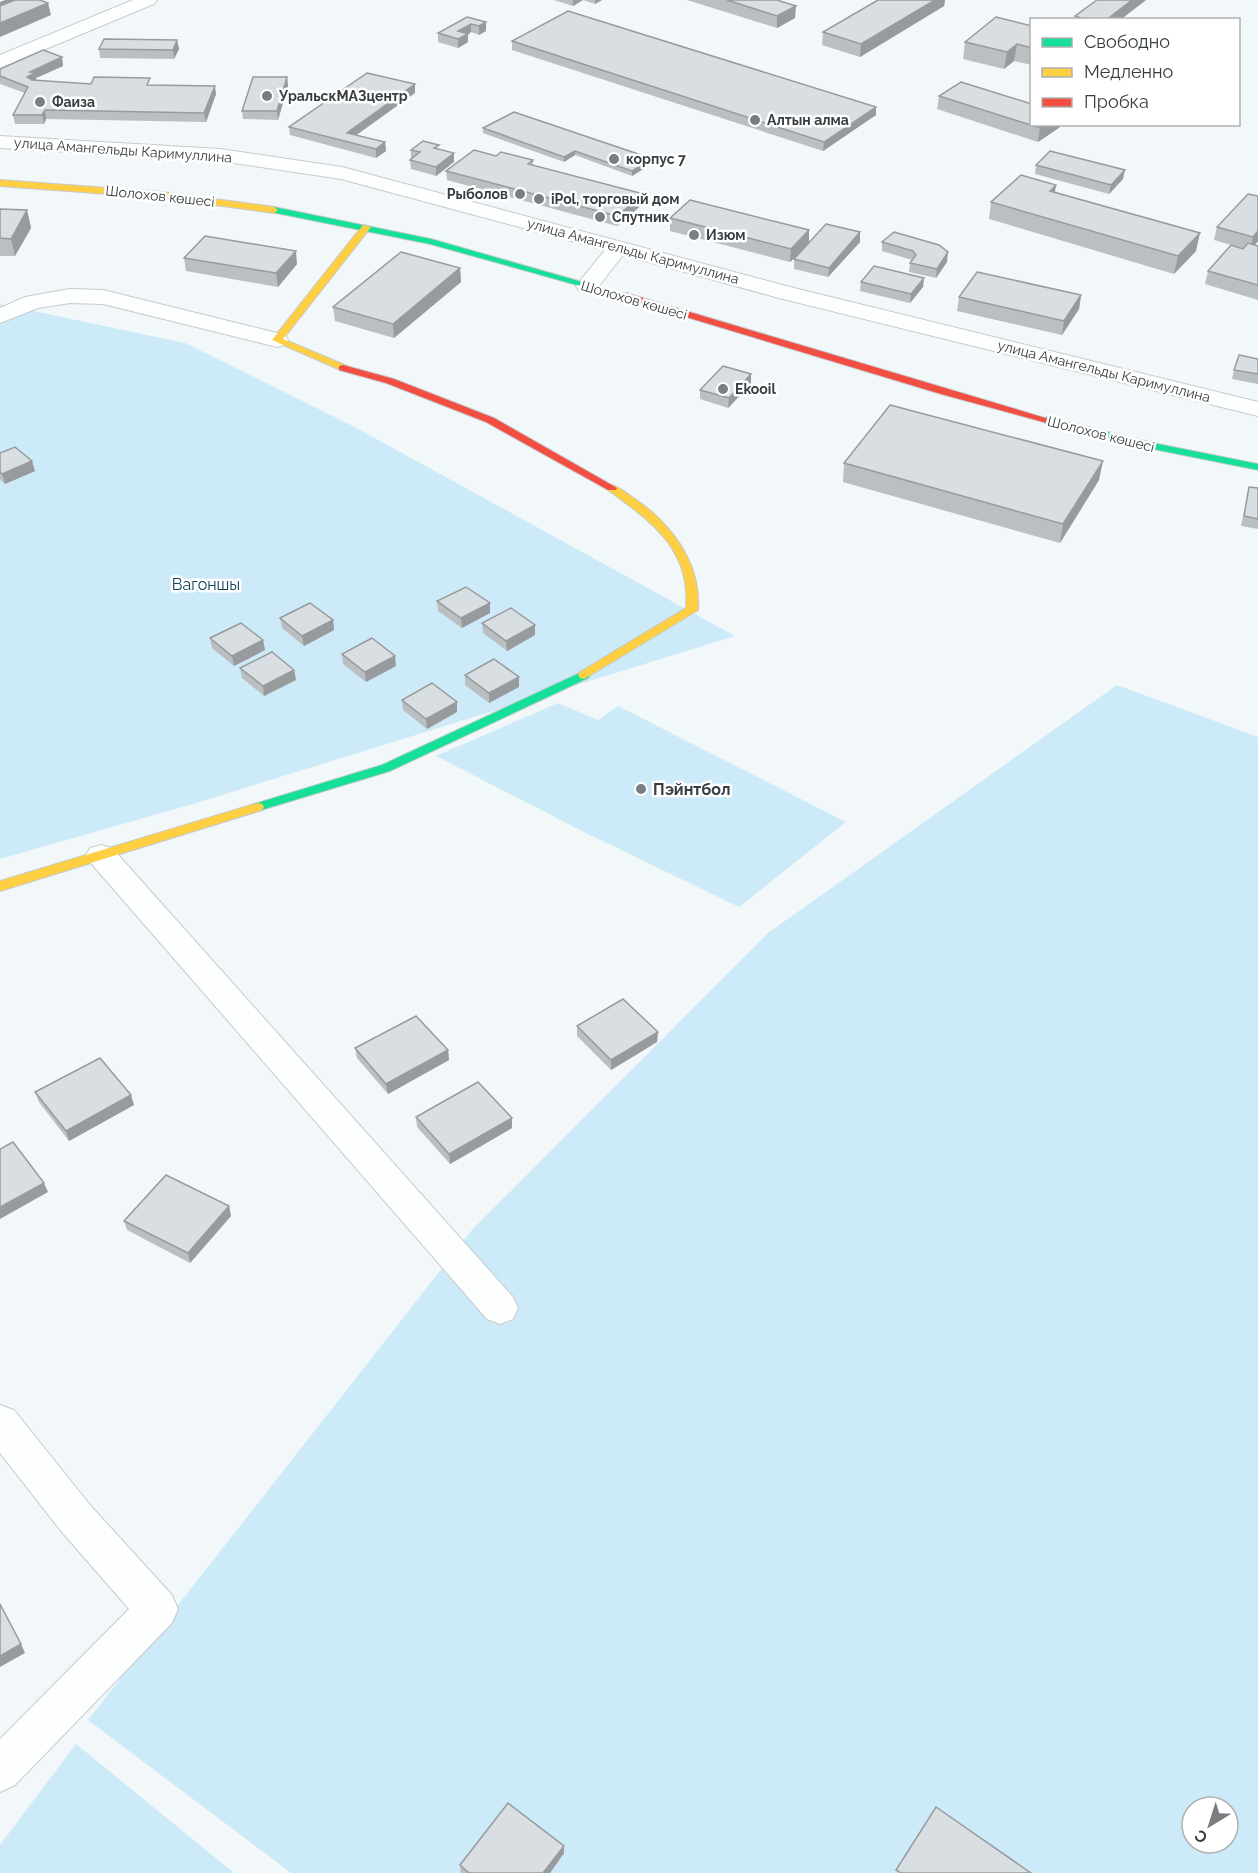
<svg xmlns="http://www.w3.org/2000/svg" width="1258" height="1873" font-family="Raleway,sans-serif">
	<rect width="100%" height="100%" fill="#f2f7fa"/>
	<!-- green -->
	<g fill="#cdeaf9" fill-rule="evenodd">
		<polygon points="0,304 185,343 351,425 735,636 193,804 0,859"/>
		<path d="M1117 685 1258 737V1873H291L88 1720 472 1230 768 933ZM1192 1807H1228V1843H1192Z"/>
		<polygon points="558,703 598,720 618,706 846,822 739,907 584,832 436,756"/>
		<polygon points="76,1744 234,1873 0,1873 0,1845"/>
	</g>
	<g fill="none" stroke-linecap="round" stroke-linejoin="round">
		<defs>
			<g id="street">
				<polygon points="133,0 157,0 154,4 0,68 0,55"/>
				<polygon points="0,136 220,149 342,167 794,288 1258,402 1258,416 779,298 623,255 595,291 587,293 579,291 576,286 605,250 341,179 220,161 0,148"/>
				<polygon points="70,289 103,290 285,335 288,340 285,345 277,347 103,304 70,303 38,308 0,323 0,308 25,297"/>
				<polygon points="101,845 112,848 513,1297 518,1308 513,1319 500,1324 487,1319 90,862 86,855 90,848"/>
				<polygon points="0,1405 14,1410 90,1505 172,1595 178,1609 172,1623 15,1785 0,1792 0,1739 129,1609 61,1531 0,1453"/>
			</g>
			<g id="fast">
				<polygon points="274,207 431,239 628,295 620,297 430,244 271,212 270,210"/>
				<polygon points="1047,417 1153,443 1258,464 1258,470 1153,449 1043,422 1042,420"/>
				<polygon points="584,671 588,672 590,675 588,678 390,771 258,811 252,807 254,804 382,765"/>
			</g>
			<g id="slow">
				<polygon points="0,180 162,192 274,207 278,210 274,213 162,198 0,186"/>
				<polygon points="363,225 371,227 283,339 347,366 347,370 343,371 272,340"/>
				<path d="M612 485C619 487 626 493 632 497 670 522 701 562 698 610L584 679 580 678 578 675 580 672 686 608C691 549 651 521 608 490V486Z"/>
				<polygon points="258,803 262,804 264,807 262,810 0,891 0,881"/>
			</g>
			<g id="jam">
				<polygon points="620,293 626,293 1052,420 1047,423 941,394 620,297"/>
				<polygon points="343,365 394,379 494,418 617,488 616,490 608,490 486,422 386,383 339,370 339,366"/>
			</g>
		</defs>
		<!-- street casing -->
		<use href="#street" stroke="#c5cbce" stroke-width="2"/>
		<!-- fast casing -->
		<use href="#fast" stroke="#c5cbce" stroke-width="2"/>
		<!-- slow casing -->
		<use href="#slow" stroke="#c5cbce" stroke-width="2"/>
		<!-- jam casing -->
		<use href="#jam" stroke="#c5cbce" stroke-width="2"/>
		<!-- street -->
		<use href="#street" fill="#fdfefe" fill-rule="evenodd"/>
		<!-- fast -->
		<use href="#fast" fill="#16e098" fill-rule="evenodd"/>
		<!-- slow -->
		<use href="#slow" fill="#ffcf43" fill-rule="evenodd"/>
		<!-- jam -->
		<use href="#jam" fill="#f24e42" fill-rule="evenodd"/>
	</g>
	<!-- wall -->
	<g fill="#babfc2">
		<polygon points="554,0 602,0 595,4 583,0 573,6"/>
		<polygon points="687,0 777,0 795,18 777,28"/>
		<polygon points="878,0 945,0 944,6 860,57 822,45 823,32"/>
		<polygon points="1146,0 1120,20 1075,20 1075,16"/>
		<polygon points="467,17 486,31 479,35 471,32 468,34 468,42 458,48 438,42 438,33"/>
		<polygon points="1032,26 1032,65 1014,61 1004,69 963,59 965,42"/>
		<polygon points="177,40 179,49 174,59 100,58 99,49"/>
		<polygon points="512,41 876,115 823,151 512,50"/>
		<polygon points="62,57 63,66 36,78 36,81 91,84 151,85 216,94 206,122 46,119 44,124 15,124 13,115 25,93 0,84 0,69"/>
		<polygon points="287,77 288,86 278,120 243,119 242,111"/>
		<polygon points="415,93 356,135 385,142 386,151 376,158 290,135 289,127"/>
		<polygon points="939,96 1060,127 1038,142 937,109"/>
		<polygon points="483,128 653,159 653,163 632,176 575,155 564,162 483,133"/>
		<polygon points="439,149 454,162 436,176 411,169 410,160 411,159 411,150"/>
		<polygon points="496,156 533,160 533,165 644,194 644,203 617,226 447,180 446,171"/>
		<polygon points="1036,165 1123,179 1109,194 1035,174"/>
		<polygon points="1056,185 1055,192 1196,251 1174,274 989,219 991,202"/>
		<polygon points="1258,196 1258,241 1255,245 1258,246 1258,300 1205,284 1208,271 1231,245 1214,240 1217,227"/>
		<polygon points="0,209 27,210 31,228 15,256 0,256"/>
		<polygon points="670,218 809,244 860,232 860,242 828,277 794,269 794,259 808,245 790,262 670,231"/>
		<polygon points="894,232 947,262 936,278 909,272 910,263 912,260 882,251 882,242"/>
		<polygon points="184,258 297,264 278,287 186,271"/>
		<polygon points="460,268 461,282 394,338 335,321 333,307"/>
		<polygon points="924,278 923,287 910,303 860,291 861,282"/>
		<polygon points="1081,295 1079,309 1062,335 957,311 959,297"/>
		<polygon points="1258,359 1258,384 1232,379 1234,370"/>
		<polygon points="751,374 751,384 728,408 700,399 700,390"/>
		<polygon points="0,453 35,471 5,484 0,480"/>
		<polygon points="844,463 1099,480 1060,543 843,482"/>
		<polygon points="1249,487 1258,488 1258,529 1241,526"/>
		<polygon points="437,601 490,603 490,613 462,628 438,611"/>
		<polygon points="280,618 333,620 334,630 304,646 282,628"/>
		<polygon points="482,623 535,625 535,635 507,651 483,633"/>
		<polygon points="210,638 263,640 265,650 234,666 212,648"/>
		<polygon points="342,654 396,666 366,682 343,664"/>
		<polygon points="240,668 294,670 296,680 264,696 242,678"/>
		<polygon points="465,675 519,687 489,703 465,685"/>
		<polygon points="402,700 457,712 427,729 403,710"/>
		<polygon points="577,1026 658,1032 657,1042 611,1070 577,1036"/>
		<polygon points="355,1048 448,1050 449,1060 388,1094 357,1058"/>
		<polygon points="35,1092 134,1105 69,1141 39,1102"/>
		<polygon points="416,1117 512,1118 512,1128 450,1164 417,1127"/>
		<polygon points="229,1206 231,1216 190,1263 127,1230 124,1221"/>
		<polygon points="564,1846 564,1853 550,1873 461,1873 460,1865"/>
	</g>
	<!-- shaded-wall -->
	<g fill="#979b9e">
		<polygon points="5,0 28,0 0,20 0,2"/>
		<polygon points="573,0 583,0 573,6"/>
		<polygon points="595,0 602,0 595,4"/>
		<polygon points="935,0 945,0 944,6 860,57 861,44"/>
		<polygon points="1132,0 1146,0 1120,20 1106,20"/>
		<polygon points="48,3 51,15 0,37 0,23"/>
		<polygon points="796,6 795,18 777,28 777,16"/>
		<polygon points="486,22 486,31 479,35 479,26"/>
		<polygon points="471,24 471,32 468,34 468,42 458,48 458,31"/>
		<polygon points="177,40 179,49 174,59 173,50"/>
		<polygon points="1017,44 1014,61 1004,69 1007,52"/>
		<polygon points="62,57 63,66 36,78 37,82 29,86 27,77 30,72"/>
		<polygon points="287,77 288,86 278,120 277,111"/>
		<polygon points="415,84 415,93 348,141 347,133"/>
		<polygon points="215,86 216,94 206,122 204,113"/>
		<polygon points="876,107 876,115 823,151 824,142"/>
		<polygon points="45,110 46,119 44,124 42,115"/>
		<polygon points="1046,124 1060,124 1060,127 1038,142 1040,128"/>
		<polygon points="385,142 386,151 376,158 376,149"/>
		<polygon points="575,151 575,155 564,162 564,157"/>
		<polygon points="454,153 454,162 436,176 436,167"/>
		<polygon points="653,159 653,163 632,176 632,171"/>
		<polygon points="1125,170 1123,179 1109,194 1111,185"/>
		<polygon points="1056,185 1053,202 1050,191"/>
		<polygon points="644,194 644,203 617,226 617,216"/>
		<polygon points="27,210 31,228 15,256 11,239"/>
		<polygon points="809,230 809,244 790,262 791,249"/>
		<polygon points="1258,231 1258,241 1250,251 1253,237"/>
		<polygon points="860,232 860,242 828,277 829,268"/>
		<polygon points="1200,233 1196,251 1174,274 1178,256"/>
		<polygon points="296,251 297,264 278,287 276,273"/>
		<polygon points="948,252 947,262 936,278 937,269"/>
		<polygon points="460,268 461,282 394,338 393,324"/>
		<polygon points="924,278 923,287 910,303 911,294"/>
		<polygon points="1081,295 1079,309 1062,335 1064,321"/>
		<polygon points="751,374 751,384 728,408 729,398"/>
		<polygon points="32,461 35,471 5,484 2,474"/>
		<polygon points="1103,461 1099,480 1060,543 1063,524"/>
		<polygon points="490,603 490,613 462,628 461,618"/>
		<polygon points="333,620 334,630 304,646 302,636"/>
		<polygon points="535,625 535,635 507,651 506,641"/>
		<polygon points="263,640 265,650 234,666 232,656"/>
		<polygon points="395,656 396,666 366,682 365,672"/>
		<polygon points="294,670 296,680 264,696 263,686"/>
		<polygon points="519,677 519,687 489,703 489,693"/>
		<polygon points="457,702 457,712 427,729 426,719"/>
		<polygon points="658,1032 657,1042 611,1070 611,1060"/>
		<polygon points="448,1050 449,1060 388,1094 386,1084"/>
		<polygon points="131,1095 134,1105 69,1141 66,1131"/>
		<polygon points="512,1118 512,1128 450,1164 449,1154"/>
		<polygon points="44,1183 48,1192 0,1219 0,1207"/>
		<polygon points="229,1206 231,1216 190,1263 188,1253"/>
		<polygon points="21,1644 25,1653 0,1667 0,1656"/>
		<polygon points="564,1846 564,1853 550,1873 543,1873"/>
	</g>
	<!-- building -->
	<g fill="#d8dee1" stroke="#979b9e" stroke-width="1.5">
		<polygon points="15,0 40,0 48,3 0,23 0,6"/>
		<polygon points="727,0 777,0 796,6 777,16"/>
		<polygon points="878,0 935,0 861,44 823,32"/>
		<polygon points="1097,0 1132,0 1106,20 1087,20 1075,16"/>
		<polygon points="568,11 876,107 824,142 512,41"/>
		<polygon points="467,17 486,22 479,26 471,24 458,31 468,34 458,39 438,33"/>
		<polygon points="996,17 1032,26 1032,48 1017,44 1007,52 965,42"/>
		<polygon points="104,39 177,40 173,50 99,49"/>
		<polygon points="43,50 62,57 30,72 35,73 27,77 32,80 91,84 94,77 150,78 147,85 215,86 204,113 45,110 42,115 13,115 28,87 0,76 0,69"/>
		<polygon points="367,73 415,84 347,133 385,142 376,149 289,127"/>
		<polygon points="253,77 287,77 277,111 242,111"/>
		<polygon points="961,82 1032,104 1032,124 1046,124 1040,128 939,96"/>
		<polygon points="514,112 653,159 632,171 575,151 564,157 483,128"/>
		<polygon points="423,141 439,145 434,148 454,153 436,167 410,160 420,152 411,150"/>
		<polygon points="474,150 496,156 501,152 533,160 528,164 644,194 617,216 446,171"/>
		<polygon points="1050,151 1125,170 1111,185 1036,165"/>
		<polygon points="1021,175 1056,185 1050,191 1200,233 1178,256 991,202"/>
		<polygon points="1248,194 1258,196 1258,231 1253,237 1217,227"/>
		<polygon points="690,200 809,230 791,249 670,218"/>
		<polygon points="0,209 27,210 11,239 0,238"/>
		<polygon points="826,224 860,232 829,268 794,259"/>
		<polygon points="894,232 939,245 948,252 937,269 910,263 916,255 913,251 882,242"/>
		<polygon points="205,236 296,251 276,273 184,258"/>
		<polygon points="1248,243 1258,246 1258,285 1208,271 1231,245 1243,249"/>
		<polygon points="401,252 460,268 393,324 333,307"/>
		<polygon points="874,266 924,278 911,294 861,282"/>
		<polygon points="977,272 1081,295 1064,321 959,297"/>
		<polygon points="1239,355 1258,359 1258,374 1234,370"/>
		<polygon points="723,366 751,374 729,398 700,390"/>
		<polygon points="890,405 1103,461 1063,524 844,463"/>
		<polygon points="15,447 32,461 2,474 0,472 0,453"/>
		<polygon points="1249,487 1258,488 1258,519 1244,516"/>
		<polygon points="466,587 490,603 461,618 437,601"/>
		<polygon points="310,603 333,620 302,636 280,618"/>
		<polygon points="511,608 535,625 506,641 482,623"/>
		<polygon points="241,623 263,640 232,656 210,638"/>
		<polygon points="372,638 395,656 365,672 342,654"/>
		<polygon points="272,652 294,670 263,686 240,668"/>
		<polygon points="494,659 519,677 489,693 465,675"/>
		<polygon points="432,683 457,702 426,719 402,700"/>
		<polygon points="623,999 658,1032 611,1060 577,1026"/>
		<polygon points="416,1016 448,1050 386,1084 355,1048"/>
		<polygon points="100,1058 131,1095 66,1131 35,1092"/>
		<polygon points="478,1082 512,1118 449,1154 416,1117"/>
		<polygon points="13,1142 44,1183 0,1207 0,1149"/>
		<polygon points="166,1175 229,1206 188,1253 124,1221"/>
		<polygon points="0,1604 21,1644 0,1656"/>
		<polygon points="508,1803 564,1846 543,1873 469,1873 460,1865"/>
		<polygon points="936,1807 1031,1873 901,1873 896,1870"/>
	</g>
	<!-- markers -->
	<g fill="#787e82" stroke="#fff" stroke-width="2">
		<circle cx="267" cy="96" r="6"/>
		<circle cx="40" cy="102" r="6"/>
		<circle cx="755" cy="120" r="6"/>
		<circle cx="614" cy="159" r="6"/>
		<circle cx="520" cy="194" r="6"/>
		<circle cx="539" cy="199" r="6"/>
		<circle cx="600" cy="217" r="6"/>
		<circle cx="694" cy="235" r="6"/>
		<circle cx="723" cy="389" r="6"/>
		<circle cx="641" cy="789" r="6"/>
	</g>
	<g text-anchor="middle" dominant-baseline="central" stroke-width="5" stroke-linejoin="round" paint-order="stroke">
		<!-- far-poi labels -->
		<g font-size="14" font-weight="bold" fill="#373d41" stroke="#fff" text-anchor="start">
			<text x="279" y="96">УральскМАЗцентр</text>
			<text x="52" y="102">Фаиза</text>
			<text x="767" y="120">Алтын алма</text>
			<text x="626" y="159">корпус 7</text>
			<text x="508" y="194" text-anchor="end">Рыболов</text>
			<text x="551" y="199">iPol, торговый дом</text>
			<text x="612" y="217">Спутник</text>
			<text x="706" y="235">Изюм</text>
			<text x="735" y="389">Ekooil</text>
		</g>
		<!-- far-street labels -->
		<g font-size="14" fill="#373d41" stroke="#fff">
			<text transform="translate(123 150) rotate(4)">улица Амангельды Каримуллина</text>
			<text transform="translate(160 196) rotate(6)">Шолохов көшесі</text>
			<text transform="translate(633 251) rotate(15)">улица Амангельды Каримуллина</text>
			<text transform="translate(634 300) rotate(16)">Шолохов көшесі</text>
			<text transform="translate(1104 371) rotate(14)">улица Амангельды Каримуллина</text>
			<text transform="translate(1101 434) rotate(14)">Шолохов көшесі</text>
		</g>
		<!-- park labels -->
		<g font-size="16" fill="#0d4359" stroke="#fff">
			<text x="206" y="584">Вагоншы</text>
		</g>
		<!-- poi labels -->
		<g font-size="16" font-weight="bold" fill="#373d41" stroke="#fff" text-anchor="start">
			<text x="653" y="789">Пэйнтбол</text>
		</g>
	</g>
	<!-- legend -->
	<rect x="1030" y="18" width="210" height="108" fill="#ffffff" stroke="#afb1b3" stroke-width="1.5"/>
	<rect x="1042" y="38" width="30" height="9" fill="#16e098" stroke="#afb1b3" stroke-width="1.5"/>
	<text x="1084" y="48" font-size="18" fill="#373d41">Свободно</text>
	<rect x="1042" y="68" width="30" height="9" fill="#ffcf43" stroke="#afb1b3" stroke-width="1.5"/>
	<text x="1084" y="78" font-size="18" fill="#373d41">Медленно</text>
	<rect x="1042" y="98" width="30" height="9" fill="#f24e42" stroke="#afb1b3" stroke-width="1.5"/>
	<text x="1084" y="108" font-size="18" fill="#373d41">Пробка</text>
	<!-- north arrow -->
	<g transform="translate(1210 1825) rotate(218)"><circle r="28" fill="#ffffff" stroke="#afb1b3" stroke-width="1.5"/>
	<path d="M0-4.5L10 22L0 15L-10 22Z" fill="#787e82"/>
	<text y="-9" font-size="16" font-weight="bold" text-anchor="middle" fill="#373d41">С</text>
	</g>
</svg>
